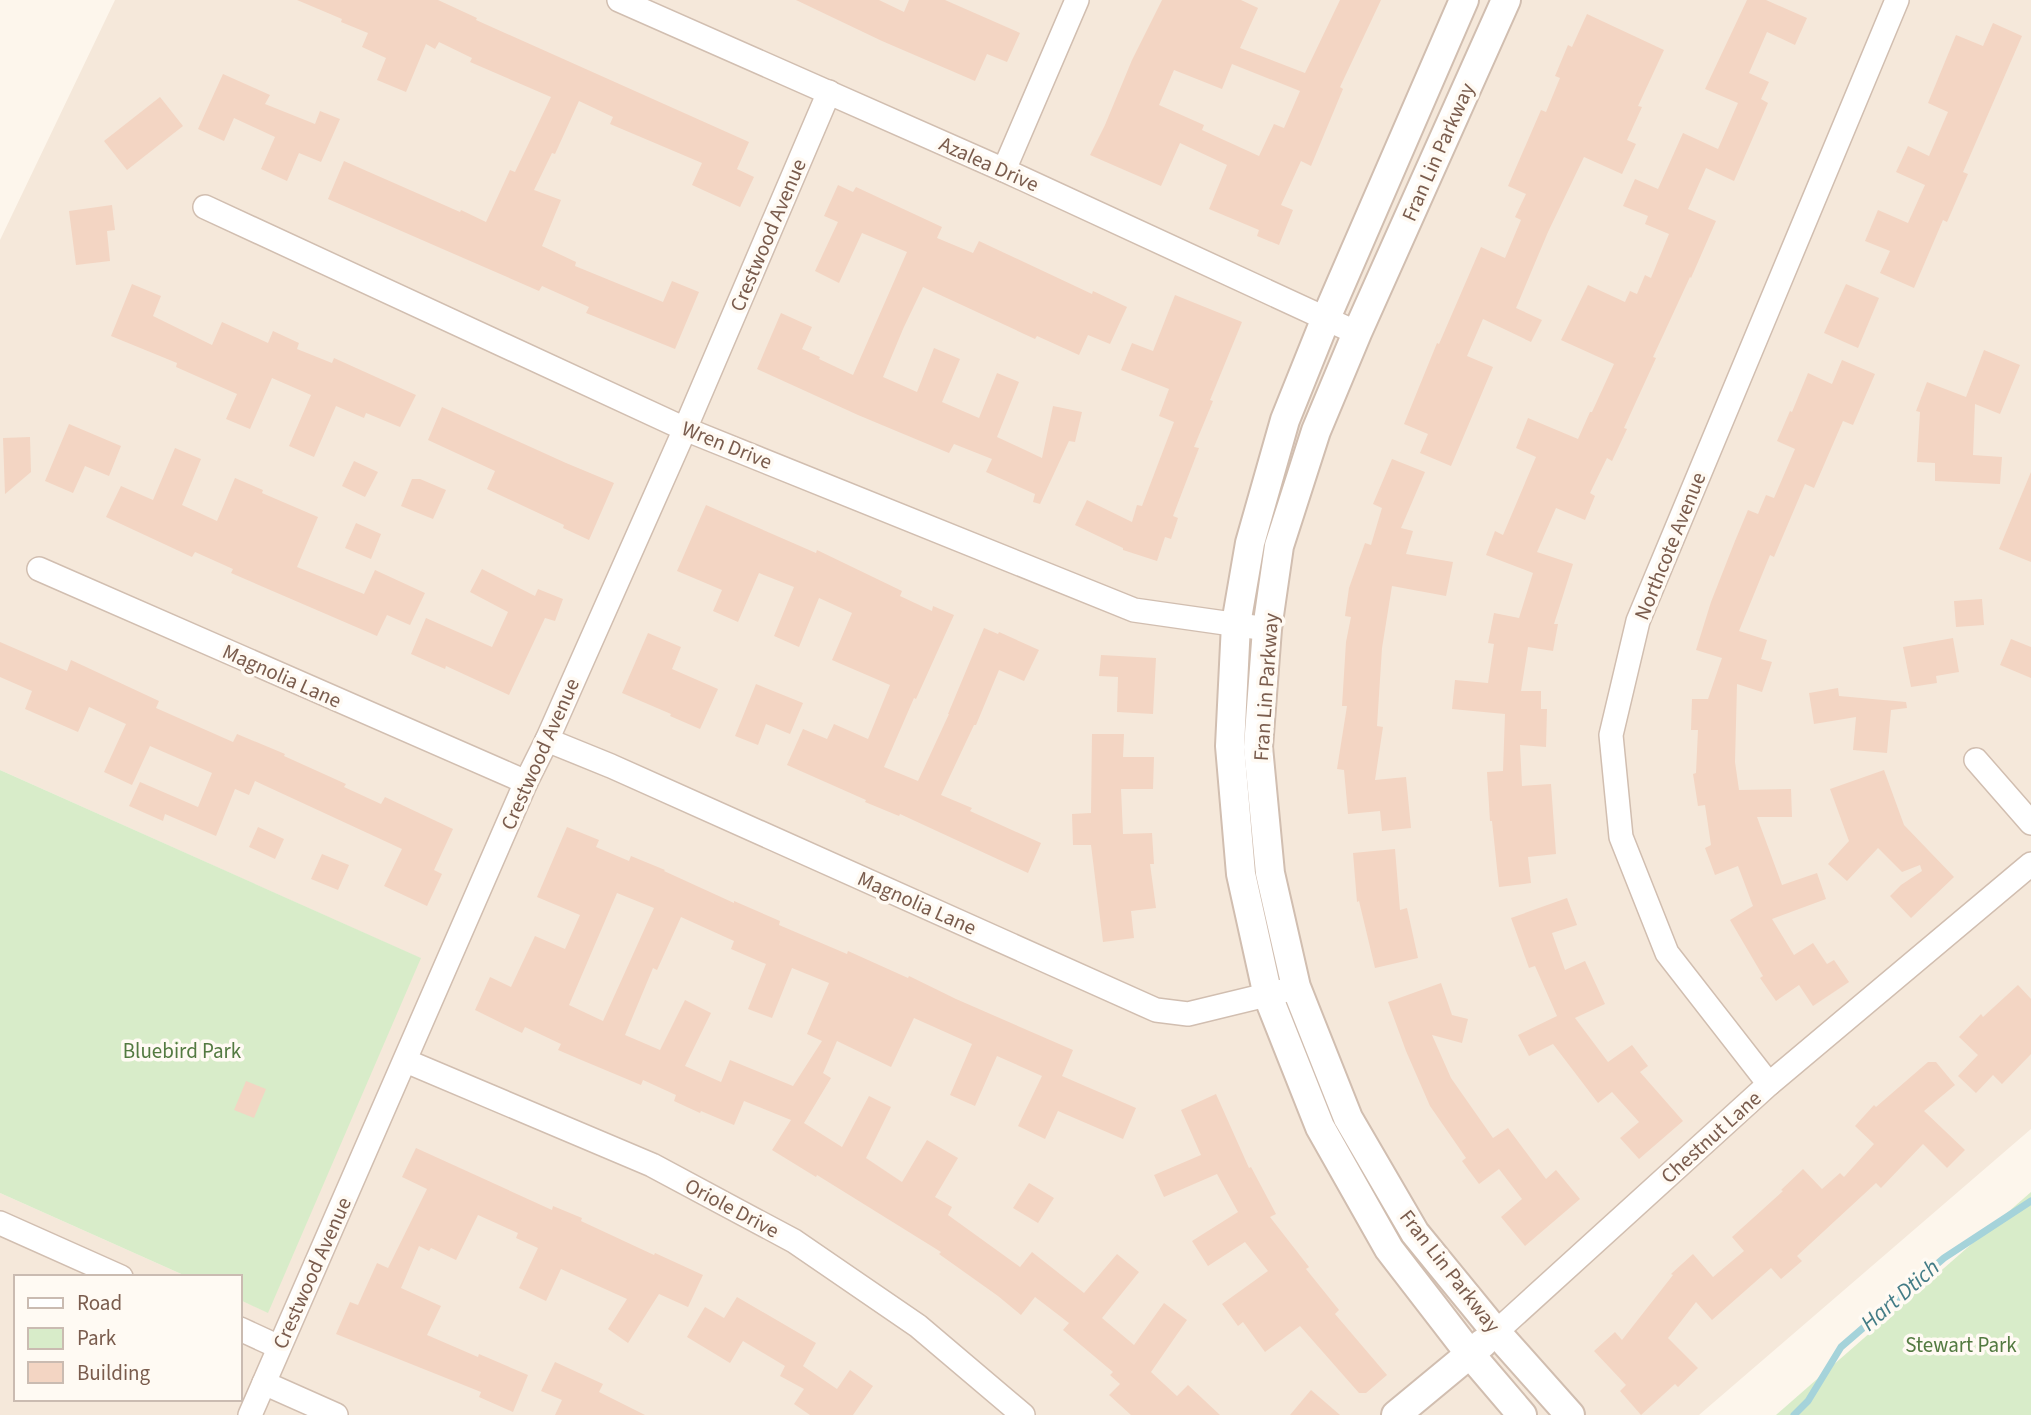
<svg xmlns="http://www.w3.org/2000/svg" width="2031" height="1415" font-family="'Source Sans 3',sans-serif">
	<rect width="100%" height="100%" fill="#fdf6ec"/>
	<!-- residential -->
	<polygon fill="#f5e8da" points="115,0 2031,0 2031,1129 1699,1415 0,1415 0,1193 188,1277 16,1277 16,1399 240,1399 240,1300 267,1312 420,958 0,770 0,240"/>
	<!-- green -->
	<g fill="#d8ecc9">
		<polygon points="0,770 421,958 268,1313 240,1300 240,1277 188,1277 0,1193"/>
		<polygon points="2031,1192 2031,1415 1776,1415"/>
	</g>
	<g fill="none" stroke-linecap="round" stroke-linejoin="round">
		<!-- stream -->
		<polyline stroke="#a5d3da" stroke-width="7" points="1794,1415 1808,1401 1841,1347 1944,1258 2031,1201"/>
	</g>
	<!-- building -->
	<g fill="#f3d5c3" fill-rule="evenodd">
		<polygon points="297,0 438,0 477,18 476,20 749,142 737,169 754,177 740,207 692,185 702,163 610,124 613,117 579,101 555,154 552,153 534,190 561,200 542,246 576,262 575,266 663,302 672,281 699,292 675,349 586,313 589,307 542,286 539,291 328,199 344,161 460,212 461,210 486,222 510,170 515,172 551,97 470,62 472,58 439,42 435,49 426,44 406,92 377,80 386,58 362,47 368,33 341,22 342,19"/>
		<polygon points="796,0 879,0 904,12 909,0 945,0 1020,33 1007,62 987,54 975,81 882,41"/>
		<path d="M1162 0H1241L1258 8 1240 48 1305 73 1340 0H1381L1340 87 1343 89 1311 166 1301 161 1281 205 1293 210 1279 245 1257 236 1259 230 1209 209 1227 165 1180 143 1161 186 1090 155 1105 125 1132 60ZM1232 64 1300 91 1284 128 1274 124 1259 156 1202 130 1204 125 1159 105 1174 70 1222 89Z"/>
		<polygon points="1747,0 1766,0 1807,18 1795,45 1767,32 1749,73 1769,82 1761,99 1768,103 1734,181 1706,168 1688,209 1716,221 1691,278 1690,277 1653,357 1656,358 1624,428 1627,429 1612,461 1607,458 1590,493 1595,496 1585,520 1556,508 1537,552 1573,564 1554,624 1558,624 1553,651 1528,647 1521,691 1541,691 1541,709 1547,709 1546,747 1520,745 1522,786 1551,784 1556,854 1528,857 1531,883 1499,887 1492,821 1490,821 1487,772 1503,771 1505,714 1452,709 1455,680 1488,683 1494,644 1488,643 1494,613 1519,618 1533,573 1486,555 1495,531 1503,535 1536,457 1516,448 1528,418 1578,439 1590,412 1592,412 1614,364 1561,340 1588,285 1625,302 1630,291 1637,294 1645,275 1651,278 1669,234 1645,224 1648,216 1623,206 1635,179 1658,189 1683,133 1718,149 1738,103 1705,89"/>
		<polygon points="1587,14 1664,50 1638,106 1642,107 1627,140 1636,144 1622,174 1584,157 1548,232 1516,308 1542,320 1531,342 1483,319 1467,356 1493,367 1451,466 1420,453 1428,434 1404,424 1437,343 1439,344 1481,247 1505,258 1521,220 1515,217 1526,194 1508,186 1541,110 1546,112 1560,78 1555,76 1568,45 1572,47"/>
		<polygon points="1993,23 2022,36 1963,172 1968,174 1947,222 1943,220 1914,288 1880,273 1890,251 1865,241 1878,210 1908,223 1925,185 1896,172 1908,146 1929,156 1948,112 1928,103 1956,35 1983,46"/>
		<polygon points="223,74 270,95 265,104 315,124 320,111 340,119 321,162 299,153 287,181 261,169 275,137 234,118 224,141 198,129"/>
		<polygon points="160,97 183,126 127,170 104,141"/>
		<polygon points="838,185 853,192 856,187 942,227 937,238 973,253 979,241 1092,294 1093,291 1127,307 1110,344 1088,335 1079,355 1037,336 1035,339 923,287 903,329 883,377 917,392 934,348 960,359 942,402 979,418 997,373 1019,382 997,437 1042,458 1053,406 1082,412 1075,442 1069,441 1040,504 1033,502 1035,494 986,472 992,459 954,444 949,453 858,415 757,369 781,313 812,327 802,349 820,357 819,359 853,375 907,252 862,233 839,283 815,271 838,222 824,216"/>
		<polygon points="112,205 115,230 107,231 110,261 76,265 69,211"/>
		<polygon points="132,284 161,296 153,316 212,345 222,322 268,343 273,331 299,343 297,349 332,363 334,358 416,395 400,427 366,413 364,418 336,406 314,457 289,446 311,395 272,378 250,429 226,419 237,394 176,367 177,363 111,336"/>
		<polygon points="1846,284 1879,298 1858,348 1824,333"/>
		<polygon points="1175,295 1242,322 1210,400 1213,401 1194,447 1199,448 1173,516 1178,518 1171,539 1165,537 1157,561 1123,550 1123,548 1075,525 1087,500 1132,522 1137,505 1142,506 1174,422 1159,416 1169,389 1121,370 1132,343 1153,351"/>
		<polygon points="1984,350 2020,365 2000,414 1975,404 1973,455 2002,457 2000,484 1935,481 1935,463 1917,462 1920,412 1916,411 1927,382 1966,397"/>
		<polygon points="1842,360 1875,374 1853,425 1843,421 1814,488 1805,484 1774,557 1770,555 1739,631 1767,640 1761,659 1772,662 1762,692 1737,684 1735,762 1739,790 1791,789 1792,817 1757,817 1782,885 1817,873 1826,899 1772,919 1794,955 1813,943 1827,964 1834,960 1849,982 1813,1006 1799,985 1776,1001 1760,978 1763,976 1730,920 1753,906 1738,866 1715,875 1705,848 1711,845 1705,805 1698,806 1693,774 1696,773 1698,730 1691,730 1692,699 1708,699 1722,658 1696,650 1711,602 1735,541 1748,510 1758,514 1766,495 1774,498 1795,449 1777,441 1790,411 1792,412 1808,373 1832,384"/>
		<polygon points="442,407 566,463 614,483 589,540 563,528 564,525 487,489 495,471 428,440"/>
		<polygon points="69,424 121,446 109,476 85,466 73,493 45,481"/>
		<polygon points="30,437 31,472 5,494 3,438"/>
		<polygon points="175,448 201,459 182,505 217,521 235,478 263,490 262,493 318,517 297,567 364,594 375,570 425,593 410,625 387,615 377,636 231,573 233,569 195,552 192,557 106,517 121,486 153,500"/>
		<polygon points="1392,459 1425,472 1401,528 1413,531 1406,554 1453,562 1446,596 1392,586 1382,648 1377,726 1383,727 1375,780 1406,777 1411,828 1382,831 1380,811 1348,814 1344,770 1337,769 1347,706 1342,706 1346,642 1351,617 1345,616 1349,588 1365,543 1371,545 1382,508 1373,504"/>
		<polygon points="354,461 378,472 365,497 342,486"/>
		<polygon points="2031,472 2031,562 1999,549"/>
		<polygon points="412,479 420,479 446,490 433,519 401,506"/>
		<polygon points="706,505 816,553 817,550 902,591 900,596 932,611 933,606 954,615 916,699 914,698 884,767 918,781 949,714 948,714 984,628 998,634 999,632 1039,650 1024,681 999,670 976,725 974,725 941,795 972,808 970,811 1041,843 1028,873 900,814 899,816 865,802 866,800 787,765 803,729 827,739 834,724 868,739 890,685 832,660 852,613 819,598 799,647 774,636 794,587 759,573 738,622 713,611 722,590 677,571"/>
		<polygon points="356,523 381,534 371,559 345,548"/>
		<polygon points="482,569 535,596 538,589 563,599 555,621 545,618 509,695 446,666 445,669 411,654 426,618 492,647 508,612 470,592"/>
		<polygon points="1982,599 1984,625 1956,627 1954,601"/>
		<polygon points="648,633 681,647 672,669 718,689 700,729 670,716 671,714 622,693"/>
		<polygon points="1953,638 1959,672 1936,676 1937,683 1911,687 1903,647"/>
		<polygon points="2011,639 2031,647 2031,678 2000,665"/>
		<polygon points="0,642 67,671 71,660 159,701 156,708 233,742 237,734 285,754 284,756 346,784 344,787 381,804 385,797 453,829 434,870 442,874 427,906 384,886 402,849 255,781 249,795 235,789 216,836 165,814 163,821 129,806 140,782 198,807 212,773 150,746 132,785 104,772 126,724 89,707 78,732 25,709 32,691 0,677"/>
		<polygon points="1101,655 1156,658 1153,714 1117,712 1118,677 1099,676"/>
		<polygon points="756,684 803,703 790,734 766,724 758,745 735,736"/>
		<polygon points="1838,688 1839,696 1906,702 1907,708 1891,710 1887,753 1853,750 1856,717 1814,724 1809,693"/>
		<polygon points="1092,734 1124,734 1123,757 1154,757 1153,789 1121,789 1123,834 1152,833 1154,864 1150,864 1156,908 1131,911 1134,938 1103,942 1091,845 1073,845 1072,814 1091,813"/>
		<polygon points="1884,770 1904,825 1954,877 1911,918 1890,896 1901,885 1922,871 1920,865 1902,872 1878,848 1847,881 1828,864 1849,841 1830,789"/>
		<polygon points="258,827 284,839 275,859 249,847"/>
		<path d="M567 827 599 840 596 847 629 861 631 856 665 870 664 871 734 903V901L780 921 779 925 847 954 848 951 908 978 909 976 956 999 1073 1050 1062 1076 1136 1108 1123 1139 1058 1111 1045 1139 1018 1126 1042 1076 997 1056 975 1106 950 1095 972 1044 914 1018 891 1067 837 1041 823 1073 831 1078 804 1123 842 1147 869 1096 891 1107 866 1158 902 1182 927 1140 958 1158 935 1197 952 1207 948 1215 1020 1267 1032 1252 1084 1293 1117 1254 1139 1272 1102 1318 1134 1345 1164 1303 1187 1320 1151 1372 1177 1396 1188 1385 1220 1415H1131L1109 1395 1120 1384 1110 1375 1113 1372 1063 1330 1069 1323 1035 1297 1021 1315 998 1296 939 1254 941 1252 817 1175 816 1177 772 1150 791 1120 744 1101 734 1125 701 1111 700 1113 674 1101 676 1095 643 1080 641 1085 579 1059 558 1050 561 1044 525 1027 522 1033 475 1010 490 977 511 987 535 936 565 949 580 915 537 897ZM617 893 654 908 603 1021 569 1005ZM681 917 734 941 731 949 766 964 748 1009 772 1018 792 968 829 983 807 1034 822 1041 793 1086 730 1060 721 1082 685 1066 711 1013 685 1000 660 1050 625 1035 653 968 657 970Z"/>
		<polygon points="1395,849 1400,910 1407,908 1418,958 1375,968 1359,901 1357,902 1353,853"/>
		<polygon points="322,854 349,865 338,890 311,879"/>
		<polygon points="1567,898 1577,925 1552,933 1565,970 1585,961 1605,1004 1575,1018 1608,1062 1632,1045 1648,1066 1640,1072 1683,1121 1639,1159 1620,1138 1639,1122 1612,1092 1598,1103 1553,1044 1529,1056 1518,1035 1557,1016 1535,966 1529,968 1511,918"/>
		<polygon points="1441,983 1452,1015 1468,1019 1462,1043 1432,1035 1451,1078 1493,1138 1508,1128 1546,1179 1556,1170 1580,1199 1525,1246 1501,1217 1522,1199 1499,1169 1479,1184 1462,1161 1466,1158 1430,1106 1406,1051 1388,1002"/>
		<polygon points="2018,985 2031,999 2031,1054 2002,1084 1993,1075 1976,1093 1958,1076 1978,1055 1959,1037 1981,1014 1983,1017"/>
		<polygon points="1928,1062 1936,1062 1955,1085 1924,1111 1965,1150 1947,1168 1923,1144 1881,1188 1876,1183 1797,1256 1802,1261 1781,1279 1771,1268 1712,1320 1696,1302 1668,1338 1698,1368 1678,1387 1675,1384 1641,1415 1620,1391 1626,1385 1594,1351 1615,1332 1622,1340 1673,1275 1671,1274 1693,1254 1713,1277 1744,1251 1732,1237 1783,1191 1781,1190 1803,1169 1822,1189 1840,1173 1844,1177 1874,1144 1855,1126 1874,1105 1876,1107"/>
		<polygon points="246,1081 266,1089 254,1118 234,1110"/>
		<polygon points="1216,1094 1249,1168 1251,1167 1276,1214 1270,1217 1309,1267 1306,1269 1339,1310 1335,1314 1387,1375 1366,1393 1359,1393 1300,1326 1265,1352 1243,1322 1238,1326 1222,1304 1268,1271 1245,1242 1208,1266 1192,1241 1238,1212 1217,1174 1164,1197 1154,1175 1201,1155 1181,1110"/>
		<polygon points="416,1148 552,1210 553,1206 582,1218 581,1221 654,1255 655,1253 703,1275 688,1307 659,1294 628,1343 608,1329 627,1299 561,1269 546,1301 519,1288 538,1248 516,1238 518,1233 478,1215 456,1260 431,1248 429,1251 419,1246 401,1288 441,1306 427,1335 478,1357 479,1354 528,1375 513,1412 479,1397 481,1392 336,1334 350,1302 358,1305 377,1263 388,1268 427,1189 402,1177"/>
		<polygon points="1029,1183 1054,1198 1038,1223 1013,1208"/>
		<polygon points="737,1297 816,1343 803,1366 837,1389 850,1370 873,1386 853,1415 810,1415 794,1404 804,1389 780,1376 785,1366 743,1341 730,1363 687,1337 705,1307 724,1318"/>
		<polygon points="555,1362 603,1384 599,1392 645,1415 555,1415 562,1400 541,1391"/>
		<polygon points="1311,1390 1340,1415 1290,1415"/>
	</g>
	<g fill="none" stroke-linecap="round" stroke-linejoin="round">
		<defs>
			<g id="minor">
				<polyline points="619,0 1004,170 1357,333"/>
				<polyline points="1004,170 1077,0"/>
				<polyline points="205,207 685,429 1134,610 1267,629"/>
				<polyline points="39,569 526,782"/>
				<polyline points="547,740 611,766 1156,1010 1188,1014 1283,991"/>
				<polyline points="1976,760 2031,823"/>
				<polyline points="406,1061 652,1165 794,1241 918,1326 1023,1415"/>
				<polyline points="1769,1084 1667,953 1621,837 1611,735 1638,621 1897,0"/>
				<polyline points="0,1223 121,1277"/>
				<polyline points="240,1329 279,1347"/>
				<polyline points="1496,1332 1769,1084 2031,864"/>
				<polyline points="264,1383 336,1415"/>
				<polyline points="250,1415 526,782 547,740 685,429 829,92"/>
			</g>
			<g id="tertiary">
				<polyline points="1464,0 1326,318 1285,420 1250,543 1236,624 1230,746 1241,874 1268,996 1320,1127 1389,1249 1470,1354 1522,1415"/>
				<polyline points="1506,0 1357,333 1316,431 1279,546 1267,629 1258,747 1270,873 1296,987 1348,1118 1415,1233 1496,1332 1570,1415"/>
				<polyline points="1396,1415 1483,1343"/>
			</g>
		</defs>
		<!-- minor casing -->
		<use href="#minor" stroke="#d1beb0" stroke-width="26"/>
		<!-- tertiary casing -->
		<use href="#tertiary" stroke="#d1beb0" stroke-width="32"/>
		<!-- minor -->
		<use href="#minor" stroke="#fff" stroke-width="23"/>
		<!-- tertiary -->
		<use href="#tertiary" stroke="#fff" stroke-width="28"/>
	</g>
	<g text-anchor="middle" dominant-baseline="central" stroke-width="7" stroke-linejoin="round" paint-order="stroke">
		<!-- street labels -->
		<g font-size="21" fill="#7a5c4d" stroke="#fffaf3">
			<text transform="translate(1438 152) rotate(-66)">Fran Lin Parkway</text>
			<text transform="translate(989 164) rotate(24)">Azalea Drive</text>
			<text transform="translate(768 235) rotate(-67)">Crestwood Avenue</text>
			<text transform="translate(727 445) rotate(22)">Wren Drive</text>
			<text transform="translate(1670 546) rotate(-68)">Northcote Avenue</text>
			<text transform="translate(282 676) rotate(24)">Magnolia Lane</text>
			<text transform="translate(1266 687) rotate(-86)">Fran Lin Parkway</text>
			<text transform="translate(540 754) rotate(-66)">Crestwood Avenue</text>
			<text transform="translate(917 903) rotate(24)">Magnolia Lane</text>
			<text transform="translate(1711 1137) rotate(-42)">Chestnut Lane</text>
			<text transform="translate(732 1208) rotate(28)">Oriole Drive</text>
			<text transform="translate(1450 1271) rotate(52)">Fran Lin Parkway</text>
			<text transform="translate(312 1273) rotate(-66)">Crestwood Avenue</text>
		</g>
		<!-- park labels -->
		<g font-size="21" fill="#537a41" stroke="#fffaf3">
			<text x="182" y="1051">Bluebird Park</text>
			<text x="1961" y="1345">Stewart Park</text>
		</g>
		<!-- water labels -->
		<g font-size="23" font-style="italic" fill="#437c86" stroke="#fffaf3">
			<text transform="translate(1900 1295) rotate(-41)">Hart Dtich</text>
		</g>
	</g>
	<!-- legend -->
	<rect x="14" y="1275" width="228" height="126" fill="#fffaf3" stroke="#cabbb1" stroke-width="2"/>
	<rect x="28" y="1298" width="35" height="10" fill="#ffffff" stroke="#cabbb1" stroke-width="2"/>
	<text x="77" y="1310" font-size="21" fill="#7a5c4d">Road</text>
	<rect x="28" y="1328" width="35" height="21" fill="#d8ecc9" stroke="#cabbb1" stroke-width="2"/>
	<text x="77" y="1345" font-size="21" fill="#7a5c4d">Park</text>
	<rect x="28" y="1362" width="35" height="21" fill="#f3d5c3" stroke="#cabbb1" stroke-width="2"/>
	<text x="77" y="1380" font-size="21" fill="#7a5c4d">Building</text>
</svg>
